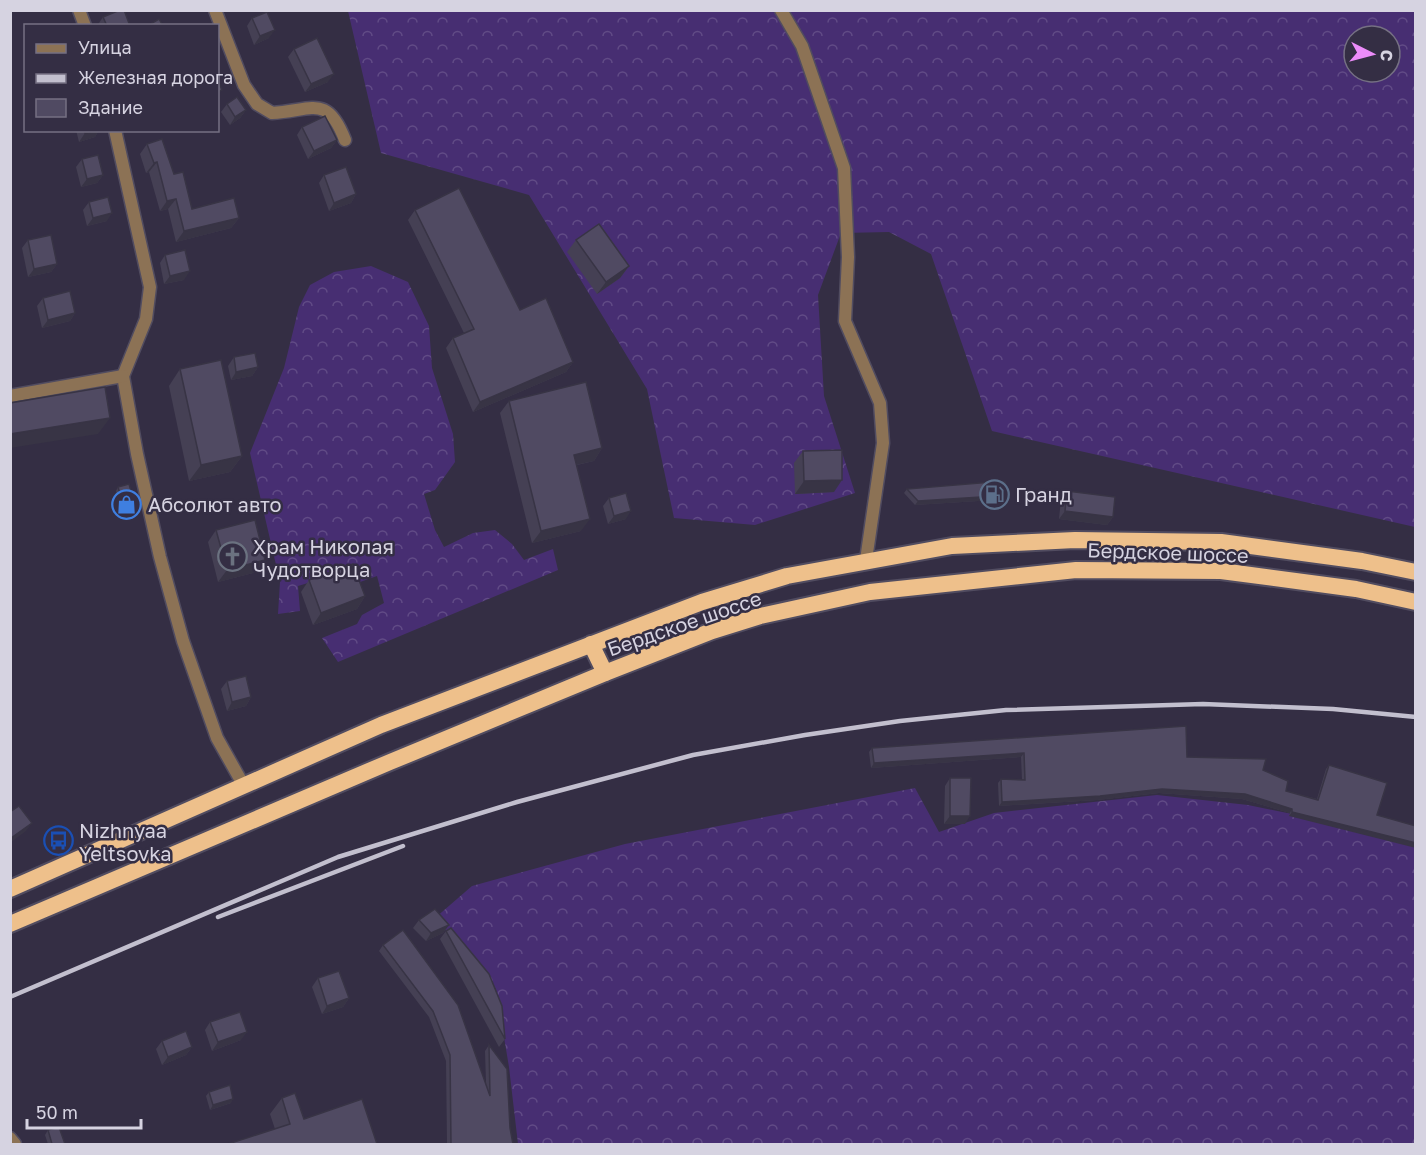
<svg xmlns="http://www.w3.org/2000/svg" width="1426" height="1155" font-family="'Golos Text',sans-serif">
	<defs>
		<pattern id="forest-crowns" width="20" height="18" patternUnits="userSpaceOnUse" patternTransform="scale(1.5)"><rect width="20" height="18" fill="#472e72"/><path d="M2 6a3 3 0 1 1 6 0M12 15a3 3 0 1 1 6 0" fill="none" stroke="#614b86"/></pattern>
	</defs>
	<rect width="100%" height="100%" fill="#342e44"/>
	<!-- forest -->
	<g fill="url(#forest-crowns)" fill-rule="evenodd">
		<path d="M348 11H1415V527L992 431 931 254 889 232 841 233 818 295 824 396 855 493 755 525 674 518 647 389 529 195 381 153ZM1354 36H1390V72H1354Z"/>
		<polygon points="371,266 408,282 429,326 432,368 453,434 455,462 435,490 424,494 435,530 444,547 473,533 495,530 512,544 524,560 553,549 558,570 338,662 322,638 357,624 362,615 384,603 377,576 360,582 350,570 298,586 300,611 278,614 280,582 250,453 284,368 299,307 310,285 334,272"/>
		<polygon points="915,788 939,832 994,813 1157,795 1248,805 1415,839 1415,1144 518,1144 509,1067 496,989 435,918 472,886 625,844"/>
	</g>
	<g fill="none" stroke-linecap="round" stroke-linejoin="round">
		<defs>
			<g id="minor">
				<polyline points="79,10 85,26"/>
				<path d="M215 10 244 85 257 104 272 113C312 111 327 93 345 140"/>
				<polyline points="115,130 150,287 146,319 123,376 137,454 160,557 183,641 217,738 244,786"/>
				<polyline points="10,396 123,376"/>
			</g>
			<g id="tertiary">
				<polyline points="781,10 802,46 844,168 848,257 845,321 880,403 883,443 866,560"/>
				<polyline points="10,1138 15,1144"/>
			</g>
			<g id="trunk">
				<polyline points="591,644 605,673"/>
				<polyline points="10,889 381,725 702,602 787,576 952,546 1075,540 1221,542 1362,561 1416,572"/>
				<polyline points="10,924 390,762 605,673 712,631 760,616 870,592 1076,570 1221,571 1356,589 1416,602"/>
			</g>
		</defs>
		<!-- minor casing -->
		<use href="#minor" stroke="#514c60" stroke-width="15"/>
		<!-- tertiary casing -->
		<use href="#tertiary" stroke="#514c60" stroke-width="15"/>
		<!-- trunk casing -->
		<use href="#trunk" stroke="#514c60" stroke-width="20"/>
		<!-- minor -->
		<use href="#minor" stroke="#8c7255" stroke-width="12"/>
		<!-- tertiary -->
		<use href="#tertiary" stroke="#8c7255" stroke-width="12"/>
		<!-- trunk -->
		<use href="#trunk" stroke="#eec08b" stroke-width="16"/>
		<!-- rail -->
		<g stroke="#c2bfce" stroke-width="4.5">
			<polyline points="218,917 403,846"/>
			<polyline points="10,997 338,857 517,802 693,755 805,735 900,721 1006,710 1203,704 1333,709 1416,717"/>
		</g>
	</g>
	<!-- wall -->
	<g fill="#454054">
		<polygon points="103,17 130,26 97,26"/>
		<polygon points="252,18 269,38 254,45 247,26"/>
		<polygon points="294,49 328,82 305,92 288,57"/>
		<polygon points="227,104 246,110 240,118 230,125 221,112"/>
		<polygon points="302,127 337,140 331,148 308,159 297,135"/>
		<polygon points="76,130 99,130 95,137 79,142"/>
		<polygon points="147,144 174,174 192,209 239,218 231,228 176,242 168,209 160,211 149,172 146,173 140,154"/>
		<polygon points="82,159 103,175 97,183 81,187 76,167"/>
		<polygon points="324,175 356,194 351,203 329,211 319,183"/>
		<polygon points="89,202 107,221 87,226 83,210"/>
		<polygon points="415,210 520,310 573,362 566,372 473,412 446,348 453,338 464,333 408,220"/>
		<polygon points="28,240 57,264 51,272 28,277 22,248"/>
		<polygon points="576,240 629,266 620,278 597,294 567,252"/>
		<polygon points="165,255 184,280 164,284 160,263"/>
		<polygon points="43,298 75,313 70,321 42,328 37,306"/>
		<polygon points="234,357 258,367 252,376 231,380 228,366"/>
		<polygon points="180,369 242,456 230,472 189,481 169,386"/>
		<polygon points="509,401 602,448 594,461 577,465 581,531 532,543 500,413"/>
		<polygon points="803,451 834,492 795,494 794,463"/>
		<polygon points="118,487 132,506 121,509 116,491"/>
		<polygon points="907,489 1002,499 994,500 915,505 904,493"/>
		<polygon points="1067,491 1113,517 1107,525 1059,519 1061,499"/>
		<polygon points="609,498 626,519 608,524 603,506"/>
		<polygon points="216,530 257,572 218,582 208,542"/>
		<polygon points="309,580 365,596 357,609 313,625 301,592"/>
		<polygon points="227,681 251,697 246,706 227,711 221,689"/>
		<polygon points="872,748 1187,757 1263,770 1286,791 1317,799 1326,769 1329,765 1387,783 1289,816 1290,813 1242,799 1159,793 1097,800 999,806 998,783 1001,779 1022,780 1021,757 871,768 869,752"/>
		<polygon points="950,778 965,824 944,824 945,786"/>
		<polygon points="419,920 449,925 443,933 426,941 413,928"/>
		<polygon points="446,931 505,1039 499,1047 440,939"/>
		<polygon points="383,945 486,1083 485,1051 489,1045 510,1128 513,1144 447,1144 446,1061 429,1017 379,951"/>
		<polygon points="318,978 349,998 343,1007 322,1014 312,987"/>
		<polygon points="210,1022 241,1040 212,1051 205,1030"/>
		<polygon points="162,1041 192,1047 186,1055 162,1065 156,1049"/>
		<polygon points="209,1092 231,1103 210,1110 206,1096"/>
		<polygon points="282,1098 304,1119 275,1129 270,1114"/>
		<polygon points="48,1130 65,1144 48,1144 45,1135"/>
	</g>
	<!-- shaded-wall -->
	<g fill="#383445">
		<polygon points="275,30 269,38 254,45 260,36"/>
		<polygon points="334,74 328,82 305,92 311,84"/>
		<polygon points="246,110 240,118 230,125 235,117"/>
		<polygon points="95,130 99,130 95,137 79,142 85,133"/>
		<polygon points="337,140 331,148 308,159 314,151"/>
		<polygon points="157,162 149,172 146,173 154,163"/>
		<polygon points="103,175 97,183 81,187 87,179"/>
		<polygon points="356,194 351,203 329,211 334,203"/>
		<polygon points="176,199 168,209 160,211 167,201"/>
		<polygon points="112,213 107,221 87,226 93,218"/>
		<polygon points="239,218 231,228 176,242 184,231"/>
		<polygon points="57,264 51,272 28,277 34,269"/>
		<polygon points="629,266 620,278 597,294 606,282"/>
		<polygon points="190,271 184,280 164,284 170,276"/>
		<polygon points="75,313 70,321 42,328 48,320"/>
		<polygon points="573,362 566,372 473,412 480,402"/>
		<polygon points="258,367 252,376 231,380 236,372"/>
		<polygon points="110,418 98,434 10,448 10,434"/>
		<polygon points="602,448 594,461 566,467 574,455"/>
		<polygon points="242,456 230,472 189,481 201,465"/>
		<polygon points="842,480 834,492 795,494 804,481"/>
		<polygon points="1005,494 1002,499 994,500 915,505 918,501"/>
		<polygon points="134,502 132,506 121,509 123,505"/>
		<polygon points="631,511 626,519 608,524 614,516"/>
		<polygon points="1065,511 1113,517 1107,525 1059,519"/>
		<polygon points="590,519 581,531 532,543 541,531"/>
		<polygon points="265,560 257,572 218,582 227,570"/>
		<polygon points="365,596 357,609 313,625 321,613"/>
		<polygon points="251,697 246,706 227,711 232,702"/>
		<polygon points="1024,753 1021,757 871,768 874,763"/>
		<polygon points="1162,789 1245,794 1292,809 1290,813 1242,799 1159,793 1097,800 999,806 1002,802"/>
		<polygon points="1292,812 1416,843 1416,848 1289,816"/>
		<polygon points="950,816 970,816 965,824 944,824"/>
		<polygon points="32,823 26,831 10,843 11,838"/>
		<polygon points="449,925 443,933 426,941 431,933"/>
		<polygon points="349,998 343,1007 322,1014 327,1006"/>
		<polygon points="247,1032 241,1040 212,1051 218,1042"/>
		<polygon points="192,1047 186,1055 162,1065 168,1057"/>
		<polygon points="233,1099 231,1103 210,1110 213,1105"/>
	</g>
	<!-- building -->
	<g fill="#504a62" stroke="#383445" stroke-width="1.5">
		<polygon points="120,10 124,10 130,26 107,26 103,17"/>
		<polygon points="267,12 275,30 260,36 252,18"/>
		<polygon points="159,19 163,26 147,26"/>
		<polygon points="317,38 334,74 311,84 294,49"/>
		<polygon points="218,80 222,90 218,92"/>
		<polygon points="237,97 246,110 235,117 227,104"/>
		<polygon points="325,116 337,140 314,151 302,127"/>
		<polygon points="84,130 95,130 85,133"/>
		<polygon points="162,139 174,174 183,172 192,209 234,198 239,218 184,231 176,199 167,201 157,162 154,163 147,144"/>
		<polygon points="98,155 103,175 87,179 82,159"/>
		<polygon points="346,167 356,194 334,203 324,175"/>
		<polygon points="459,188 520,310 546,298 573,362 480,402 453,338 474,329 415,210"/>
		<polygon points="108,197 112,213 93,218 89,202"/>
		<polygon points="599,224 629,266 606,282 576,240"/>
		<polygon points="51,235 57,264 34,269 28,240"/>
		<polygon points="185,250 190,271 170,276 165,255"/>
		<polygon points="70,291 75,313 48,320 43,298"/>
		<polygon points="255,353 258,367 236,372 234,357"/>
		<polygon points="221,360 242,456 201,465 180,369"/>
		<polygon points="586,382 602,448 574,455 590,519 541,531 509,401"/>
		<polygon points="105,387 110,418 10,434 10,403"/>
		<polygon points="842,450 842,480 804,481 803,451"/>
		<polygon points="992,482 1005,482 1005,494 997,496 918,501 907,489"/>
		<polygon points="129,484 134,502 123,505 118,487"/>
		<polygon points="1067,491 1115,497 1113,517 1065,511"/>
		<polygon points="626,493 631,511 614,516 609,498"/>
		<polygon points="255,520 265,560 227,570 216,530"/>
		<polygon points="353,564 365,596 321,613 309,580"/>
		<polygon points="246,676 251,697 232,702 227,681"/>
		<polygon points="1186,726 1187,757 1266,759 1263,770 1288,781 1286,791 1318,800 1329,765 1387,783 1377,815 1416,826 1416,843 1292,812 1292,809 1245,794 1162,789 1100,796 1002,802 1001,779 1025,780 1024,753 874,763 872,748"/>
		<polygon points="950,778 971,778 970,816 950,816"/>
		<polygon points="19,806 32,823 11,838 10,812"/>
		<polygon points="435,909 449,925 431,933 419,920"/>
		<polygon points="451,928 489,974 502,1006 505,1039 446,931"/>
		<polygon points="403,930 458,1005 490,1096 489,1045 507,1069 510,1128 513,1144 451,1144 450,1055 433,1011 383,945"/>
		<polygon points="339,971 349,998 327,1006 318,978"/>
		<polygon points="240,1012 247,1032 218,1042 210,1022"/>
		<polygon points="186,1031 192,1047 168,1057 162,1041"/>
		<polygon points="230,1085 233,1099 213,1105 209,1092"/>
		<polygon points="295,1093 304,1119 362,1099 377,1144 228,1144 290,1124 282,1098"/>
		<polygon points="59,1127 65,1144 52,1144 48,1130"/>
	</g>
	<!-- icons -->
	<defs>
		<symbol id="fuel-ring" viewBox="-11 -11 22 22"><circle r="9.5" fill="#342e44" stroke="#5c6f8a" stroke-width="1.5"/><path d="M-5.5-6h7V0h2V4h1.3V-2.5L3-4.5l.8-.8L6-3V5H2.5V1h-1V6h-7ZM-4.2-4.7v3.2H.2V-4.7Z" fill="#5c6f8a"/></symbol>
		<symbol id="shop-ring" viewBox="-11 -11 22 22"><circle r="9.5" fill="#342e44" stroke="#3f7fe0" stroke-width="1.5"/><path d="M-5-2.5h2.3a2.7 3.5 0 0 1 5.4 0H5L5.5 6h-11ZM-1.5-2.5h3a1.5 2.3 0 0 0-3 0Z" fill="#3f7fe0"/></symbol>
		<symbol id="church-ring" viewBox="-11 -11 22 22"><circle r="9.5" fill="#342e44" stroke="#6b7280" stroke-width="1.5"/><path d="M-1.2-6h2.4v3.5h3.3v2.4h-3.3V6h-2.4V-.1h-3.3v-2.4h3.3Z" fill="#6b7280"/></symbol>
		<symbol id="bus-ring" viewBox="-11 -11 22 22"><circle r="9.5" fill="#342e44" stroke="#1a4fb4" stroke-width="1.5"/><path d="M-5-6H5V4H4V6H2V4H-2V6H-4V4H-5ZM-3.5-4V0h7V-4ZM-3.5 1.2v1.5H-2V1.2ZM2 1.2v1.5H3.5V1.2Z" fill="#1a4fb4"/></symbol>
	</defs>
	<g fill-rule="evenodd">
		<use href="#fuel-ring" x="978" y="478" width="33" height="33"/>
		<use href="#shop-ring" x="110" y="488" width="33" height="33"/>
		<use href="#church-ring" x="216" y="540" width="33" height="33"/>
		<use href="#bus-ring" x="42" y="824" width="33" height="33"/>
	</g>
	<g text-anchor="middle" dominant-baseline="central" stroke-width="5" stroke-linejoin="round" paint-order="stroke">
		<!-- poi labels -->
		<g font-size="20" fill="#d6d3e1" stroke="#342e44" text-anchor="start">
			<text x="1015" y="494">Гранд</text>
			<text x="148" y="504">Абсолют авто</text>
			<text x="253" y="546">Храм Николая<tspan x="253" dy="23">Чудотворца</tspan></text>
			<text x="79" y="830">Nizhnyaa<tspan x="79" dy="23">Yeltsovka</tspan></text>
		</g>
		<!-- street labels -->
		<g font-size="20" fill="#d6d3e1" stroke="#342e44">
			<text transform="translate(1168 552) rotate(2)">Бердское шоссе</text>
			<text transform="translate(684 623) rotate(-19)">Бердское шоссе</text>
		</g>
	</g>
	<!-- border -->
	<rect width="1426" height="1155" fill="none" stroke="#d6d3e1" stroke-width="24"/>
	<!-- legend -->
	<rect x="24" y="24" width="195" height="108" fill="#342e44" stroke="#757083" stroke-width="1.5"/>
	<rect x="36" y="44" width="30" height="9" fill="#8c7255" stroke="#757083" stroke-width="1.5"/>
	<text x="78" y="54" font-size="18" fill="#d6d3e1">Улица</text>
	<rect x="36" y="74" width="30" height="9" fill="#c2bfce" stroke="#757083" stroke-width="1.5"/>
	<text x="78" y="84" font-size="18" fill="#d6d3e1">Железная дорога</text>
	<rect x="36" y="99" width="30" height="18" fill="#504a62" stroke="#757083" stroke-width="1.5"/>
	<text x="78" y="114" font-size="18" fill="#d6d3e1">Здание</text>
	<!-- north arrow -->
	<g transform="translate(1372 54) rotate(96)"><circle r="28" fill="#342e44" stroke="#757083" stroke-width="1.5"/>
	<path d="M0-4.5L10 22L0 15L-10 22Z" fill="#ec8cfa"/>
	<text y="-9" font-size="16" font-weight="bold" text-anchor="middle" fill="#d6d3e1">С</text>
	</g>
	<!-- scale -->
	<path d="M27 1119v9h114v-9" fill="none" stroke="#d6d3e1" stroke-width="3"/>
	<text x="36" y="1119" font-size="18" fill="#d6d3e1" stroke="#342e44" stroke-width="4.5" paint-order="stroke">50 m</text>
</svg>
